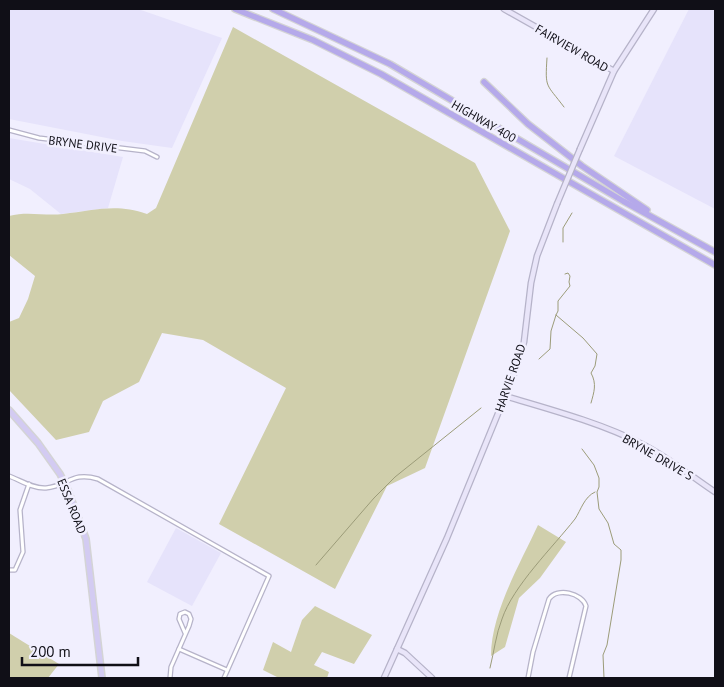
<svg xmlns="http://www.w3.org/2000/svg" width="724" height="687" font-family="'PT Sans',sans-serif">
	<rect width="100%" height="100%" fill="#f1effe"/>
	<!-- built -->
	<g fill="#e6e3fb">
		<polygon points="9,9 138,9 222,38 172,148 122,141 9,119"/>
		<polygon points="689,9 715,9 715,209 614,156"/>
		<polygon points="9,138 123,157 108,208 61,214 30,189 9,179"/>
		<polygon points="176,528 221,553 192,606 147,582"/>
	</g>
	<!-- green -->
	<g fill="#d0cfac">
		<path d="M233 27 475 163 510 231 425 468 387 486 335 589 219 524 286 388 203 340 162 333 139 382 103 401 89 432 56 440 9 390V322L19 318 28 299 35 276 9 255V216C27 211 44 216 63 214 94 211 115 203 147 214L156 208Z"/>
		<path d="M538 525 566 542 540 578 519 598 505 647 491 656C491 613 520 564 538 525Z"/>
		<polygon points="315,606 372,635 354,664 322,652 314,665 329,672 327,678 279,678 263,670 273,642 291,652 302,620"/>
		<polygon points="9,633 59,664 48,678 9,678"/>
	</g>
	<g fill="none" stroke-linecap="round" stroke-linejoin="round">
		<!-- stream -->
		<g stroke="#9c9c79" stroke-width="1">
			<path d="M547 58C545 89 546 83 564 107"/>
			<polyline points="563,242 563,228 572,213"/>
			<path d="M556 315 583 338 597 354 595 366 591 373C597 384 594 392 591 403"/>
			<polyline points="539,359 550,349 551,331 556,315 558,311 558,301 570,286 569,282 570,276 568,273 565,274"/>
			<polyline points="582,449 594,465 599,478 599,487 597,492 599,509 608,523 614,544 621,550 621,560 607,645 603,655 604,678"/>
			<polyline points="316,565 374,498 395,477 481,408"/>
			<path d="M490 668C494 652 496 634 502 619 513 586 553 547 575 519 581 510 584 497 595 492"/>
		</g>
		<defs>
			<g id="street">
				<polyline points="9,130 39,138 145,151 157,157"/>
				<path d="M9 476C20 480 33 489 46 488 68 486 72 471 98 479L269 576 224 678"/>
				<polyline points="9,570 15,570 23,552 20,510 29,484"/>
				<polyline points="179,649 227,670"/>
				<polyline points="170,678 171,667 189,626 191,619 189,614 185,612 180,614 179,619 185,633"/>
				<path d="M528 678 533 652 549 599C557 587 582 593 586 606L569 678"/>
			</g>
			<g id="secondary">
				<polyline points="504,9 614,71"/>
				<polyline points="580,149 614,71 654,9"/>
				<path d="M505 396C549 409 601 423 642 444 668 457 691 476 715 492"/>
				<polyline points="397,649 405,653 432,678"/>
				<polyline points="384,678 447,538 513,377 524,342 531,283 537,256 557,204"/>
			</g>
			<polyline id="primary" points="9,410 38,443 60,474 68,490 86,539 102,678"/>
			<g id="highway">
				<polyline points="235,9 313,40 381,74 715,265"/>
				<polyline points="273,9 390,64 623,201 715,252"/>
				<polyline points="484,82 528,124 582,166 647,210"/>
			</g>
		</defs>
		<!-- street casing -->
		<use href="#street" stroke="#b6b3c9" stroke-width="5.5"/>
		<!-- secondary casing -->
		<use href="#secondary" stroke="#b6b3c9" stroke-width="7"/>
		<!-- primary casing -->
		<use href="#primary" stroke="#d4d4d5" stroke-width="8"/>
		<!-- highway casing -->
		<use href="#highway" stroke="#d4d4d5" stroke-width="8"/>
		<!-- street -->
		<use href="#street" stroke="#fff" stroke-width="3"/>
		<!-- secondary -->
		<use href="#secondary" stroke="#e9e5f9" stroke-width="4.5"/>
		<!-- primary -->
		<use href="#primary" stroke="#d3cbf2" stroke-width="5"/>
		<!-- highway -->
		<use href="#highway" stroke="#b5a9ea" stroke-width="5.5"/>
		<defs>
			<polyline id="secondary-bridge" points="557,204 580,149"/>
		</defs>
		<!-- secondary-bridge casing -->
		<use href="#secondary-bridge" stroke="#b6b3c9" stroke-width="7" stroke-linecap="butt"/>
		<!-- secondary-bridge -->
		<use href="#secondary-bridge" stroke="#e9e5f9" stroke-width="4.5"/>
	</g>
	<g text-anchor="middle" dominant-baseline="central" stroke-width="5" stroke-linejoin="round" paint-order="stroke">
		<!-- street labels -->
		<g font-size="12" fill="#100f17" stroke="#f1effe">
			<text transform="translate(572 48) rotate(30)">FAIRVIEW ROAD</text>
			<text transform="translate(484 121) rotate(30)">HIGHWAY 400</text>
			<text transform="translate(83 144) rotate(7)">BRYNE DRIVE</text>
			<text transform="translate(510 378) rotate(-71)">HARVIE ROAD</text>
			<text transform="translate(658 457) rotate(30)">BRYNE DRIVE S</text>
			<text transform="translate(72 506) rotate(68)">ESSA ROAD</text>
		</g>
	</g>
	<!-- border -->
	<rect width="724" height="687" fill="none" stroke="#100f17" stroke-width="20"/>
	<!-- scale -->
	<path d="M22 657v8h116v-8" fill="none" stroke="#100f17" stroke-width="2.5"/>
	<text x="30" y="657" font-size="15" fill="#100f17" stroke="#f1effe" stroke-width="4" paint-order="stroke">200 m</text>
</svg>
